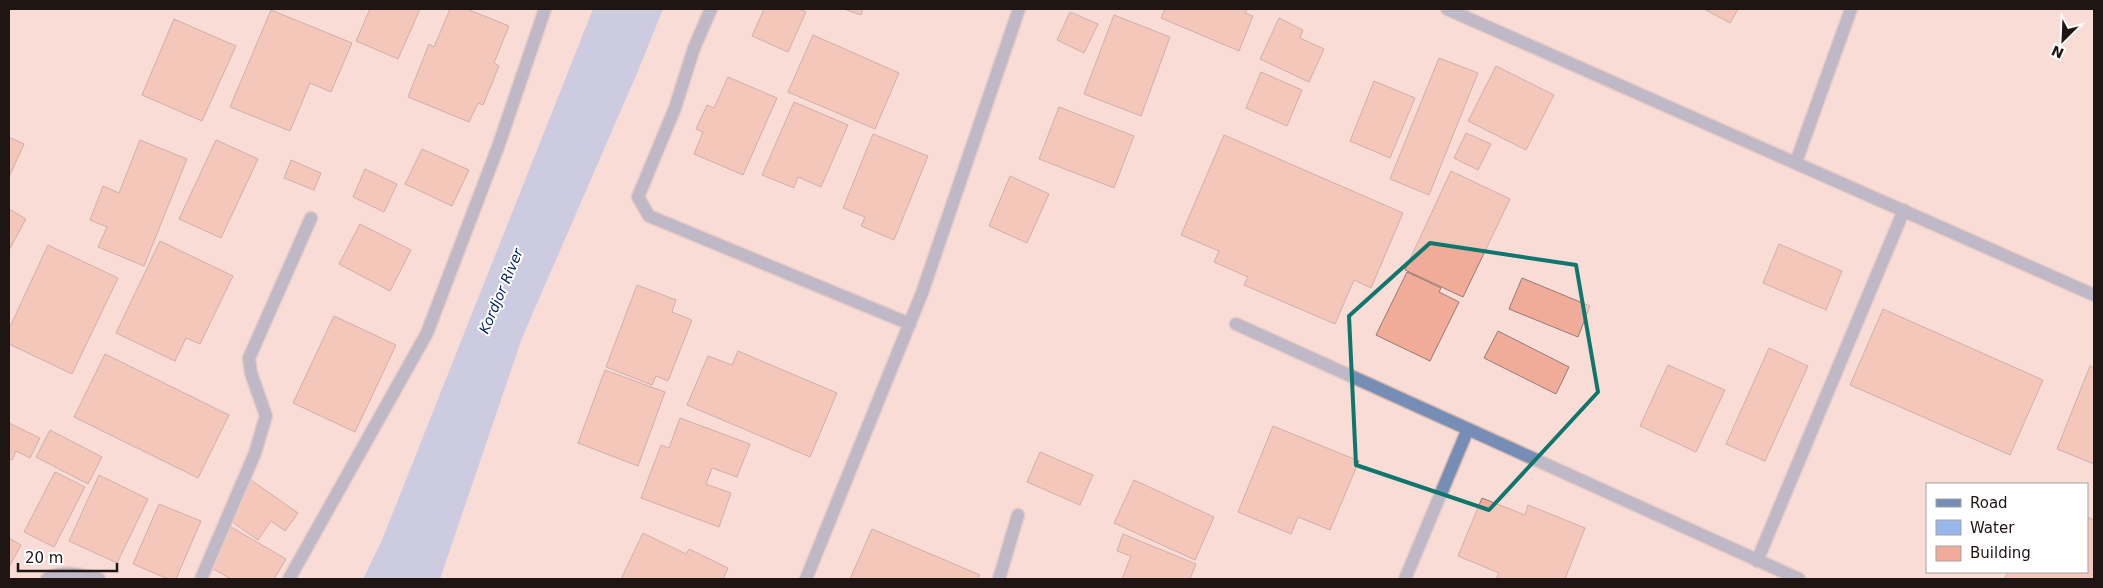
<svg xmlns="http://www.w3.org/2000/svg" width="2103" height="588" font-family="'DejaVu Sans',sans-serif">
	<rect width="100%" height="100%" fill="#f9dcd5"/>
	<!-- water -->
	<polygon fill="#97b7ed" points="593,9 663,9 638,71 522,338 440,579 363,579 382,540"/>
	<!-- building -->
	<g fill="#f0ac99" stroke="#947b74">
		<polygon points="370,9 420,9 398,59 356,41"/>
		<polygon points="450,9 467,9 509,26 494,63 499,66 483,105 478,103 469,122 408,97 429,44 434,47"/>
		<polygon points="764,9 799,9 806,12 788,52 752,36"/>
		<polygon points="844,9 863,9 861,15"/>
		<polygon points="1165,9 1247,9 1245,13 1253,16 1239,51 1161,18"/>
		<polygon points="1704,9 1738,9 1730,23"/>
		<polygon points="271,10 352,43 331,92 310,83 290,131 230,107"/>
		<polygon points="1070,12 1098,24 1084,53 1057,40"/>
		<polygon points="1114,15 1170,37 1141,116 1084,94"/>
		<polygon points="1279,18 1303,30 1300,38 1324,49 1309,82 1260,59"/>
		<polygon points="174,19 236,46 202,121 142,95"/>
		<polygon points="813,35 899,73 875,129 788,92"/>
		<polygon points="1439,58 1478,73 1429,195 1390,179"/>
		<polygon points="1496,66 1554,95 1526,150 1468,121"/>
		<polygon points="1261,72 1302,90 1287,126 1246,108"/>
		<polygon points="728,77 777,98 743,175 694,154 703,132 696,129 707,105 714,108"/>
		<polygon points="1374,81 1415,98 1390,158 1350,141"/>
		<polygon points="794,102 848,125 821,187 798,177 794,188 762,175"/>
		<polygon points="1059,107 1134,136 1114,188 1039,159"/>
		<polygon points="1466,133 1491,144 1478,170 1454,158"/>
		<polygon points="873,134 928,156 894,240 861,226 865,217 843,208"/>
		<polygon points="1224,135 1403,213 1371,288 1354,280 1335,324 1244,285 1248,277 1214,262 1219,251 1181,235"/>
		<polygon points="9,137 24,144 9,177"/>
		<polygon points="140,140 187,159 144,266 98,247 107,227 90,220 103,186 119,193"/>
		<polygon points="216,140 258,159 221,238 179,219"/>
		<polygon points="422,149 469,170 452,206 405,184"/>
		<polygon points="291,160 321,173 314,190 284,178"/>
		<polygon points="365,169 397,184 384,212 353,197"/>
		<polygon points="1451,171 1510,199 1463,297 1405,270"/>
		<polygon points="1010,176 1049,194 1027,243 989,226"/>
		<polygon points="9,209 26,219 9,250"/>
		<polygon points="360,224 411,250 390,291 339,264"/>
		<polygon points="160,241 233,276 200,344 186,338 175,361 116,333"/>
		<polygon points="1779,244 1842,271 1826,310 1763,283"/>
		<polygon points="48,245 118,278 72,374 9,344 9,329"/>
		<polygon points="1407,272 1441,288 1439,292 1459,302 1430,361 1376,335"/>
		<polygon points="1522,278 1590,306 1578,337 1509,309"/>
		<polygon points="637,285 676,300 672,312 692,320 668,381 656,376 652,385 606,367"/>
		<polygon points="1883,309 2043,380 2010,455 1850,385"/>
		<polygon points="334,316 396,345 355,432 293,403"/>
		<polygon points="1498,331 1569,367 1556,394 1484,358"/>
		<polygon points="1769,348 1808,366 1765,461 1726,444"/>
		<polygon points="738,351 837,393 810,457 687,405 708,356 732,365"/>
		<polygon points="105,354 229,415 198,478 74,417"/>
		<polygon points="1668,365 1725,390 1696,452 1640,426"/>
		<polygon points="2090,366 2094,368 2094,464 2057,449"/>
		<polygon points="605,370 665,392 638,466 578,443"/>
		<polygon points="680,418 750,444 737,477 712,468 706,484 731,493 719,527 641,498 661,445 669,448"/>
		<polygon points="9,423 40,438 30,458 16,451 12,460 9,459"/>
		<polygon points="1273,426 1359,461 1330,530 1298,517 1291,534 1238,512"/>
		<polygon points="50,430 102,457 88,484 36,457"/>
		<polygon points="1040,452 1093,475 1080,505 1027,482"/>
		<polygon points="55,472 85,487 54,547 24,532"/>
		<polygon points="99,475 148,499 117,563 69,541"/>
		<polygon points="251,480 298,513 285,531 271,521 258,540 225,517"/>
		<polygon points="1134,480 1214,517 1195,560 1114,523"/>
		<polygon points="1482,498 1525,515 1528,505 1585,528 1565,579 1496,579 1499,573 1458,556"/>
		<polygon points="159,504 201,521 176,579 168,579 133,564"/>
		<polygon points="2087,517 2094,520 2094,579 2004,579 2008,572 2087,572"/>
		<polygon points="231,527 286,559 274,579 231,579 208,566"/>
		<polygon points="872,529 980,575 978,579 850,579"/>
		<polygon points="643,533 686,554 689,549 728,568 723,579 621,579"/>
		<polygon points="1123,534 1196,564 1190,579 1122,579 1131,556 1117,551"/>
		<polygon points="9,538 21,545 9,567"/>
	</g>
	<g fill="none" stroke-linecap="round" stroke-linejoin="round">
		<defs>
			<g id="service">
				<path d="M47 579C62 569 83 575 99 579"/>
				<polyline points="201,579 255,453 266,416 251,373 249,358 311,218"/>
				<polyline points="289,579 427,333 498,147 545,9"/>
			</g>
			<g id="minor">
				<polyline points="711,9 694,48 675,108 638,197 649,216 910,324"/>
				<polyline points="1447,9 2094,295"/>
				<polyline points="1796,162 1851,9"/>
				<polyline points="1236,324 1799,579"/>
				<polyline points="1757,561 1904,210"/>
				<polyline points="806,579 922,293 1019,9"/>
				<polyline points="999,579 1018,515"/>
				<polyline points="1405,579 1468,429"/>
			</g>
		</defs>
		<!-- service casing -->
		<use href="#service" stroke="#d2b8b2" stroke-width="15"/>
		<!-- minor casing -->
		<use href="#minor" stroke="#d2b8b2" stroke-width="15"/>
		<!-- service -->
		<use href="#service" stroke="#768db5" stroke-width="12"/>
		<!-- minor -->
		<use href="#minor" stroke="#768db5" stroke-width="12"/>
	</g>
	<!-- marked area -->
	<path d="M0 0H2103V588H0ZM1430 243 1576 265 1598 392 1489 510 1356 465 1349 316Z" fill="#f9dcd5" fill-opacity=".55" fill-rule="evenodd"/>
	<path fill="none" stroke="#0f766e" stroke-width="4" stroke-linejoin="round" d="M1430 243 1576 265 1598 392 1489 510 1356 465 1349 316Z"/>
	<g text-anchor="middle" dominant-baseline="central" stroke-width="4" stroke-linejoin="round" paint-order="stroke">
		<!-- water labels -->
		<g font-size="14" font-style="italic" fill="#042562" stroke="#fff">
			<text transform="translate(501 291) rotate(-67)">Kordjor River</text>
		</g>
	</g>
	<!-- border -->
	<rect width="2103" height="588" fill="none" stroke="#1f1513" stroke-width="20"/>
	<!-- legend -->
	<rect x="1926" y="483" width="162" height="90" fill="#ffffff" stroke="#a5a1a1"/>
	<rect x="1936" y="499" width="25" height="8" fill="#768db5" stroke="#a5a1a1"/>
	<text x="1970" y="508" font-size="15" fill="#1f1513">Road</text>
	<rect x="1936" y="520" width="25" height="15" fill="#97b7ed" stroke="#a5a1a1"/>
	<text x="1970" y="533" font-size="15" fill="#1f1513">Water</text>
	<rect x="1936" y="546" width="25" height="15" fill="#f0ac99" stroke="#a5a1a1"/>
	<text x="1970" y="558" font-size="15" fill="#1f1513">Building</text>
	<!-- north arrow -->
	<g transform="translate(2063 40) rotate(204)" stroke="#ffffff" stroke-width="4" paint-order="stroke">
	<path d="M0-4L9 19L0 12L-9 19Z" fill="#1f1513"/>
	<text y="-8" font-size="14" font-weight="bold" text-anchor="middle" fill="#1f1513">N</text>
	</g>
	<!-- scale -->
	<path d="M18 563v8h99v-8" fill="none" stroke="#1f1513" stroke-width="2.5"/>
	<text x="25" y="563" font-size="15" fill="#1f1513" stroke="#ffffff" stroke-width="4" paint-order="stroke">20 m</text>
</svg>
